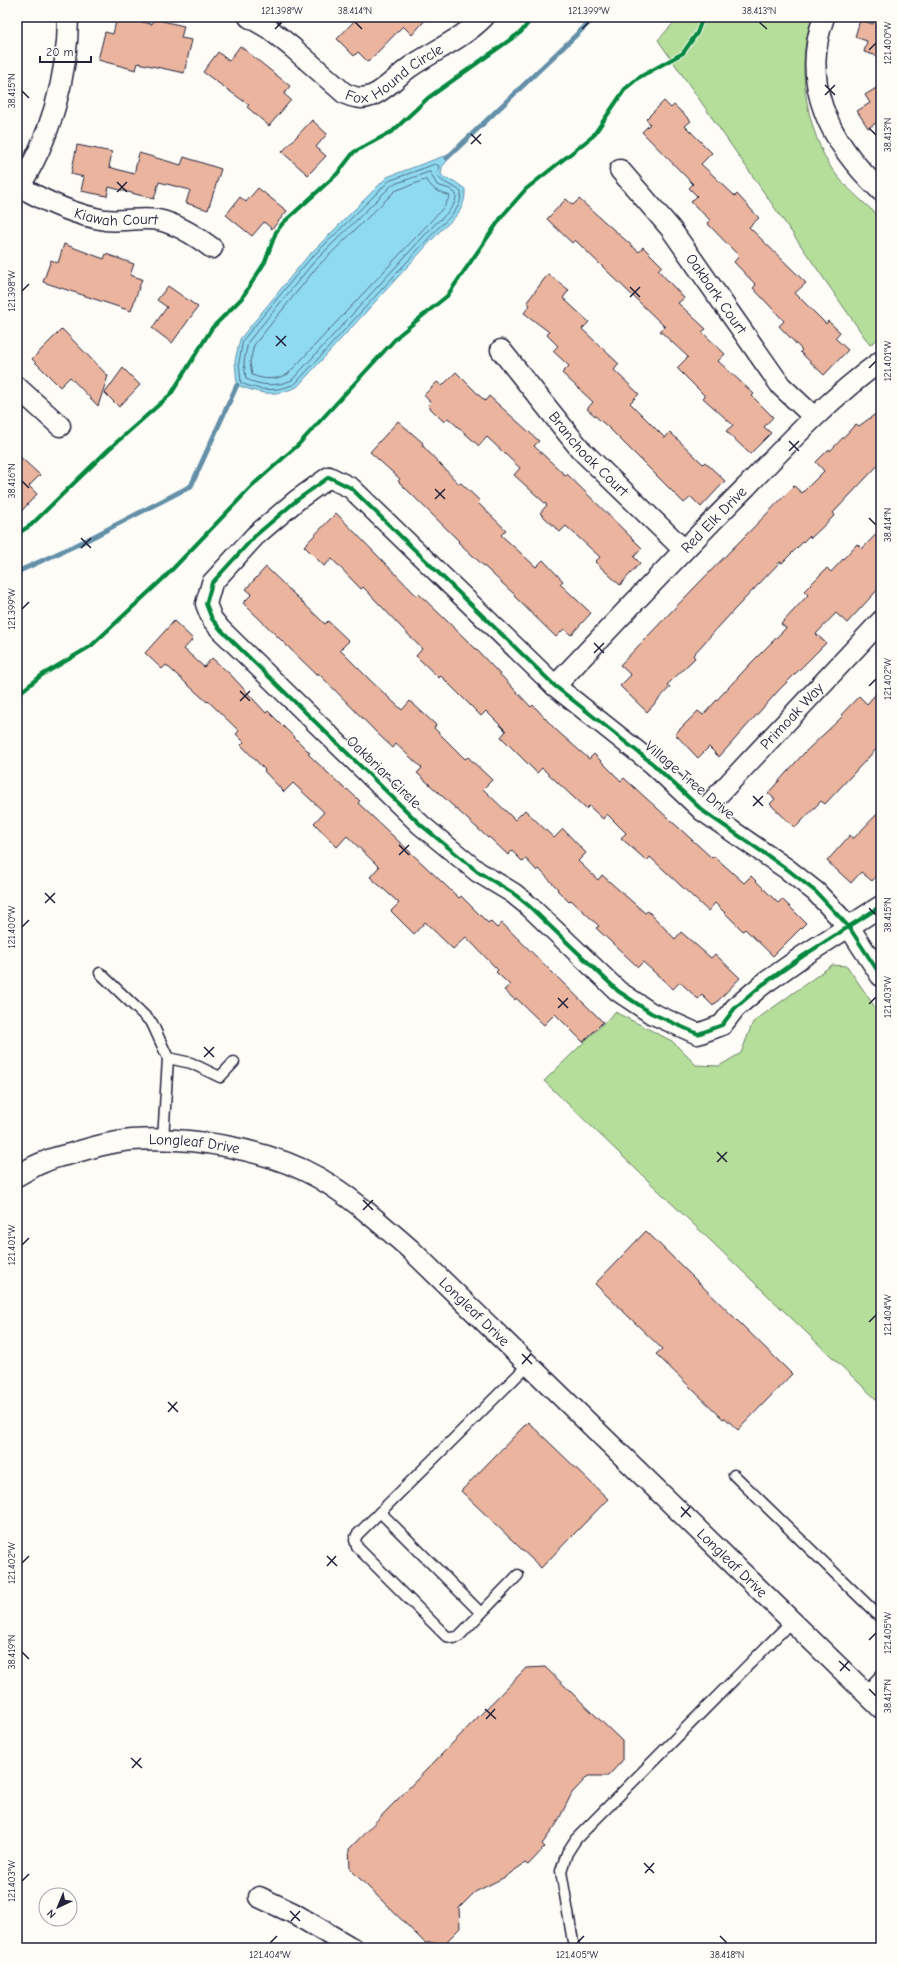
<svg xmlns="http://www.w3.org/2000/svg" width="898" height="1965" font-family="'Comic Neue',sans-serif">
	<rect width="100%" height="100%" fill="#fdfcf7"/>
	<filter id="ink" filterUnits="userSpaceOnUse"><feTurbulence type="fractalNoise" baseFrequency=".025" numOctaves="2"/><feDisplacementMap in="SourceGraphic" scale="8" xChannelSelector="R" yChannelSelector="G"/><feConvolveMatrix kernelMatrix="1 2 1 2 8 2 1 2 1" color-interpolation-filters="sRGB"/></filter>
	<g filter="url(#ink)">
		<!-- green -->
		<g fill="#b5de9a" stroke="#6c806a">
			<path d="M679 17H812C796 64 805 120 828 163 839 182 864 203 881 218V337L870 345 658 40Z"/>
			<polygon points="832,965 847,966 881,1016 881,1404 544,1081 615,1012 672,1041 696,1065 719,1066 741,1053 753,1022"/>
		</g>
		<!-- water -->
		<path fill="#8fdaf0" stroke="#6390a8" d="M444 156 447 158V161L442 167 441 174 444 178 454 181 465 189C466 209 455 218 441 230L297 387C273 397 261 394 237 385L235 361 240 339 307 257 387 177Z"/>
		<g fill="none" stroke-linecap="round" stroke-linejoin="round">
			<!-- shore -->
			<g stroke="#4e6c83" stroke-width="1">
				<path d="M436 164 439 166 437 175C442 184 454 185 461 192 462 208 449 218 438 228L295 384C275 392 260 391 241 383L239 362 243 340 309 260 389 181Z"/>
				<path d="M430 172 437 185 450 189 456 194C457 207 443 217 435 224L292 380C275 387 262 386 246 379L244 362 248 342 313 263 392 185Z"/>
				<path d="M426 180 435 190 450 196 444 207 288 374C276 380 264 380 252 375L250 362 254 345 317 267 395 191Z"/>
			</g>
			<!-- stream -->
			<g stroke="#6390a8" stroke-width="5">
				<polyline points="447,158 595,17"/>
				<polyline points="17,572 83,542 191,486 237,385"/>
			</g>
		</g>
		<!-- building -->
		<g fill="#eab49e" stroke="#22223b">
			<polygon points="117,17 152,24 154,19 184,26 181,38 192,40 184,73 138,63 136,70 98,60 105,32 113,34"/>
			<polygon points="358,17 428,17 412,35 403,26 368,62 358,52 354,56 337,39"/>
			<polygon points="875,17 881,17 881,57 864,52 867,41 855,37 860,20 873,24"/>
			<polygon points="240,46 290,86 284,94 291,100 269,126 247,107 249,105 203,72 218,52 229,61"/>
			<polygon points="881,85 881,120 868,128 857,111 870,103 865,95"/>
			<polygon points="664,101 671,108 674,105 691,121 685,126 712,153 701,164 735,196 737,194 759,218 749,227 806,283 795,293 826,324 828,321 840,332 835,338 848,350 824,375 800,352 802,350 779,326 784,321 753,288 756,285 734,262 739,256 707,223 710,220 691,202 697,196 689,188 693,184 642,132 650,124 646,119"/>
			<polygon points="312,120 327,134 316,147 326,156 308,175 282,152"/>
			<polygon points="77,145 112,152 109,167 134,174 139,153 181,165 184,157 221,169 208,210 186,203 190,190 159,182 154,199 109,187 107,196 81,191 84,177 71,174"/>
			<polygon points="258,188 287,211 272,229 264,222 252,236 226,215 240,197 246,202"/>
			<polygon points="566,199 573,205 579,199 639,252 643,247 662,266 658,270 684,298 678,303 706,329 702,332 725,354 718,361 754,394 752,396 773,417 764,427 771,433 750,454 726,431 733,425 703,398 705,396 677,368 688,357 660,331 665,327 575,240 572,243 547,219"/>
			<polygon points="64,244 104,259 106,254 134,264 130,275 142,279 131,311 43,282 51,260 58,263"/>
			<polygon points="548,274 569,290 563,298 589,322 582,329 619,364 614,370 639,394 630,403 665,438 670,432 703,464 705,462 725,481 701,507 691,497 684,503 608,427 587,409 593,402 562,373 569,366 553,351 558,346 547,335 549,332 524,313 530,305 527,302"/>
			<polygon points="168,286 198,307 172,343 152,328 167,307 157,300"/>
			<polygon points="62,329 108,376 98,406 70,377 60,387 32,359"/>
			<polygon points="123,368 140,385 119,407 105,393"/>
			<polygon points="456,372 485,401 489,396 539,441 534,446 566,476 567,474 642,548 634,557 640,563 620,585 595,562 600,557 566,526 560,532 540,513 547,505 514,475 520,468 487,437 479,446 448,418 444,422 428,406 431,403 424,395 437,382 442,386"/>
			<polygon points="881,410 881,462 833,513 835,515 811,538 809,536 782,563 780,562 735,609 693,655 695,658 667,685 670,687 647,712 620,686 631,675 620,665 695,587 794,486 802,493 824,471 816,462 829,449 830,451 856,424 859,426"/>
			<polygon points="398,421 423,443 422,445 459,484 461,483 480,501 478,503 506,530 501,535 536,567 543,560 563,581 560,584 591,613 571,635 564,629 556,637 514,596 515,595 458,542 459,541 398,481 400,479 370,452"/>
			<polygon points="17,454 40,475 29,486 37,494 17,516"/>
			<polygon points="336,513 417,596 419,594 476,649 531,707 533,705 555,729 589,759 594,754 621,781 624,778 712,858 714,856 744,883 751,876 778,903 782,899 806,923 773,956 745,929 743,931 715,903 708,911 650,857 647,861 621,838 626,833 607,814 603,819 589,806 586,809 542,768 537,773 501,737 506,731 486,711 481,716 441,676 439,678 416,656 422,649 363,587 361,589 332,559 324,566 304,546"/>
			<polygon points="881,529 881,586 847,623 836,613 816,634 826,643 779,690 719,757 709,747 698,758 675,734 698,711 703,715 751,663 786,628 781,624 808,595 804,591 827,568 831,572 857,544 862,549"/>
			<polygon points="266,567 325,624 328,621 349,641 340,650 371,681 402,710 410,701 436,725 434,728 465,759 468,757 492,780 483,789 515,820 525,810 554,838 563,829 586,853 578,861 598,880 602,875 645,913 648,911 675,939 681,932 711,958 715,954 740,978 713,1006 702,995 698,999 680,982 673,989 643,962 638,967 596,928 599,926 571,900 569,902 557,890 558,889 539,869 537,871 526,859 523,862 512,851 508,855 489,837 488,838 417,773 422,768 396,744 393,748 379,735 318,673 317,675 243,603 252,594 246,589"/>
			<polygon points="174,621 193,639 184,649 204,667 212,658 231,675 266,713 268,711 310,753 308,754 346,790 347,789 360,801 358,803 459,898 461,896 488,923 490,921 497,928 502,923 603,1022 583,1042 555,1014 544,1025 516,998 515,1000 504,990 510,985 496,972 498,970 466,937 453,949 425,922 414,934 391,911 399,903 370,877 379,867 347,836 337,847 314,823 324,812 293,783 284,792 264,771 265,770 241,745 244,742 236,734 239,731 208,701 207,702 166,665 162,669 145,653"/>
			<polygon points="881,688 881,744 825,804 821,801 795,828 770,804 775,799 768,793 805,752 843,716 841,715 859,696 867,704"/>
			<polygon points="881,810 881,871 872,881 861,872 851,883 827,861 850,835 853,839"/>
			<polygon points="646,1231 792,1374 738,1430 725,1418 723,1419 656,1354 662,1349 595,1284"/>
			<polygon points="528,1422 608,1499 541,1568 461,1491"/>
			<polygon points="545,1667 622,1741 622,1761 608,1776 588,1776 572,1793 556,1825 542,1844 545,1847 528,1865 525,1863 505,1877 475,1892 459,1908 460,1928 445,1943 425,1943 350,1869 349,1849 526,1668"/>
		</g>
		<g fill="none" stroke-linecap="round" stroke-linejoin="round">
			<defs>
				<g id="service">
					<polyline points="100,973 152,1023 168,1058 163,1140"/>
					<polyline points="168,1058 191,1063 220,1077 234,1062"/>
					<polyline points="734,1475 881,1618"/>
					<polyline points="380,1512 481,1613"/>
					<polyline points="518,1575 459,1636 454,1638 446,1636 357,1547 355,1540 357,1535 529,1364"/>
					<polyline points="865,1692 881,1675"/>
					<polyline points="574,1948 561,1871 567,1853 576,1839 792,1621"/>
				</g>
				<g id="minor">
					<path id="s1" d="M249 17 268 28 293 48 344 93C353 97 361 100 371 96 383 92 399 75 410 67 435 50 462 39 484 17"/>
					<path d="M824 17C799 86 832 145 881 191"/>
					<path id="s2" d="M620 170 671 229 781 386 814 417"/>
					<path id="s3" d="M17 185C44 201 75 215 105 220 122 222 141 217 158 220 178 224 196 236 212 248"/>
					<path d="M17 190C50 141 68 76 68 17"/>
					<path id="s4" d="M501 350 581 450 684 550"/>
					<polyline points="17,387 60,426"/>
					<path id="s5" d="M555 686C618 619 681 552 746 487 789 442 831 397 881 361"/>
					<path id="s6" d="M703 811 881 621"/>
					<polyline points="881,906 803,956 762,985 735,1008 722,1025 698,1034 651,1013 618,991 529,906 513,893 478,872 421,825 221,630 212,619 206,604 212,583 255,536 297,500 329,477 351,488 555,686 653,764 703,811 787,869 816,892 849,927 881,976"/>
					<path id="s7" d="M17 1176C26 1171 35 1165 44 1162 52 1158 61 1156 70 1154 90 1148 110 1142 132 1140 191 1136 268 1149 319 1178 353 1198 381 1224 410 1249L881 1708"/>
					<polyline points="259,1897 293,1913 352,1948"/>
				</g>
			</defs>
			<!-- service casing -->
			<use href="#service" stroke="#22223b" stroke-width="13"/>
			<!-- minor casing -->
			<use href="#minor" stroke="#22223b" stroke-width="23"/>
			<!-- service -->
			<use href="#service" stroke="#fdfcf7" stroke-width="10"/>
			<!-- minor -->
			<use href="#minor" stroke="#fdfcf7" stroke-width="20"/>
			<defs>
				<g id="cycleway">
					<polyline points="17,534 31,525 109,449 171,394 212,328 242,298 265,262 276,232 283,223 337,174 354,152 393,131 428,98 521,32 533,17"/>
					<polyline points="17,695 42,675 91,646 166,576 255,483 298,445 399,335 447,296 503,215 526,189 593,136 625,89 638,78 683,53 697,33 703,17"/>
					<polyline points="881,906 803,956 762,985 735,1008 722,1025 698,1034 651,1013 618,991 529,906 513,893 478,872 421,825 221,630 212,619 206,604 212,583 255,536 297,500 329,477 351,488 555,686 653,764 703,811 787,869 816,892 849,927 881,976"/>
				</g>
			</defs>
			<!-- cycleway casing -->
			<use href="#cycleway" stroke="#fdfcf7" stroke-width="6"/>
			<!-- cycleway -->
			<use href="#cycleway" stroke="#00873e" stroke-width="4"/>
		</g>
	</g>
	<!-- ticks -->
	<path fill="none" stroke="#22223b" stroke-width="1.5" d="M355 22 362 29M759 22 767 29M275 29 282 22M582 29 589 22M869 50 876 43M825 85 835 95M22 91 29 98M825 95 835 85M869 128 876 135M471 134 481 144M471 144 481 134M117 182 127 192M117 192 127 182M630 287 640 297M22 291 29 284M630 297 640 287M276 336 286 346M276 346 286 336M869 368 876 361M789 441 799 451M789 451 799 441M22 481 29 488M435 489 445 499M435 499 445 489M869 518 876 525M81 538 91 548M81 548 91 538M22 609 29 602M594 643 604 653M594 653 604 643M869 686 876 679M240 691 250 701M240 701 250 691M753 796 763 806M753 806 763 796M399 845 409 855M399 855 409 845M45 893 55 903M45 903 55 893M869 908 876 915M22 927 29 920M558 998 568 1008M869 1004 876 997M558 1008 568 998M204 1047 214 1057M204 1057 214 1047M717 1152 727 1162M717 1162 727 1152M363 1200 373 1210M363 1210 373 1200M22 1245 29 1238M869 1322 876 1315M522 1354 532 1364M522 1364 531 1354M168 1402 178 1412M168 1412 177 1402M681 1507 691 1517M681 1517 690 1507M327 1556 337 1566M22 1563 29 1556M327 1566 336 1556M869 1640 876 1633M22 1652 29 1659M839 1661 850 1671M840 1671 849 1661M869 1689 876 1696M485 1709 496 1719M486 1719 495 1709M131 1758 142 1768M132 1768 141 1758M644 1863 654 1873M645 1873 654 1863M22 1881 29 1874M290 1911 300 1921M291 1921 300 1911M720 1936 727 1943M270 1943 277 1936M577 1943 584 1936"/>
	<g text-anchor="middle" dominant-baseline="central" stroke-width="3" stroke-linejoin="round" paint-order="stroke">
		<!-- street labels -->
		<g font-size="15" fill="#22223b" stroke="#fdfcf7">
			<text stroke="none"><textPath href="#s1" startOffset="180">Fox Hound Circle</textPath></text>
			<text stroke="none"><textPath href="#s3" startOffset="106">Kiawah Court</textPath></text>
			<text stroke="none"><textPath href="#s2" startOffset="157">Oakbark Court</textPath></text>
			<text stroke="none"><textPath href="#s4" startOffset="136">Branchoak Court</textPath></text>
			<text stroke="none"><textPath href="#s5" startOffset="230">Red Elk Drive</textPath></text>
			<text stroke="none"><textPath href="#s6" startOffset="130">Primoak Way</textPath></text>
			<text transform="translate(384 772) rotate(44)">Oakbriar Circle</text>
			<text transform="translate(690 780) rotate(40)">Village Tree Drive</text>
			<text stroke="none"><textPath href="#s7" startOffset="184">Longleaf Drive</textPath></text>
			<text stroke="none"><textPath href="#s7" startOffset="520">Longleaf Drive</textPath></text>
			<text stroke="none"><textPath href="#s7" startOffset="880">Longleaf Drive</textPath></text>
		</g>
	</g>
	<!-- margin -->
	<rect width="898" height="1965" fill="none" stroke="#fdfcf7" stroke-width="44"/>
	<!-- north arrow -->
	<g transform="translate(58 1907) rotate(224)"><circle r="19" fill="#fdfcf7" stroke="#a5a5ac"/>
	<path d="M0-3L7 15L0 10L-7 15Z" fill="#22223b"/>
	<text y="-6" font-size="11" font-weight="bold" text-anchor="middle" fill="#22223b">N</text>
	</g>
	<!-- scale -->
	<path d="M40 56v6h51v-6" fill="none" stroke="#22223b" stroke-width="2"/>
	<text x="46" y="56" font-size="12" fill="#22223b" stroke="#fdfcf7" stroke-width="3" paint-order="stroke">20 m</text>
	<rect x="22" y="22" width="854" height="1921" fill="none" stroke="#22223b" stroke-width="1.5"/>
	<g font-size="10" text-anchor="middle" fill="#22223b">
		<text x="282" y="14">121.398°W</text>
		<text x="355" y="14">38.414°N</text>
		<text x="589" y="14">121.399°W</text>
		<text x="759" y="14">38.413°N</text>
		<text transform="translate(887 43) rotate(-90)" y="4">121.400°W</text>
		<text transform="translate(11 91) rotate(-90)" y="4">38.415°N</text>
		<text transform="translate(887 135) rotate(-90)" y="4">38.413°N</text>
		<text transform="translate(11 291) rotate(-90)" y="4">121.398°W</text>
		<text transform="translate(887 361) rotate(-90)" y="4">121.401°W</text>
		<text transform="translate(11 481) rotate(-90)" y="4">38.416°N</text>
		<text transform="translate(887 525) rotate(-90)" y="4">38.414°N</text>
		<text transform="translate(11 609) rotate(-90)" y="4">121.399°W</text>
		<text transform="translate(887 679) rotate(-90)" y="4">121.402°W</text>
		<text transform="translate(887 915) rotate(-90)" y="4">38.415°N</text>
		<text transform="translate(11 927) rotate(-90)" y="4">121.400°W</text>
		<text transform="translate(887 997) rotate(-90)" y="4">121.403°W</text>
		<text transform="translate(11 1245) rotate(-90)" y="4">121.401°W</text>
		<text transform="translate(887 1315) rotate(-90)" y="4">121.404°W</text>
		<text transform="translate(11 1563) rotate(-90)" y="4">121.402°W</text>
		<text transform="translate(887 1633) rotate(-90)" y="4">121.405°W</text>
		<text transform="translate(11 1652) rotate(-90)" y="4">38.419°N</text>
		<text transform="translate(887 1696) rotate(-90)" y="4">38.417°N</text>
		<text transform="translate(11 1881) rotate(-90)" y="4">121.403°W</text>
		<text x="270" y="1958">121.404°W</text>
		<text x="577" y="1958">121.405°W</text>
		<text x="727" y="1958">38.418°N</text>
	</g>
</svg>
